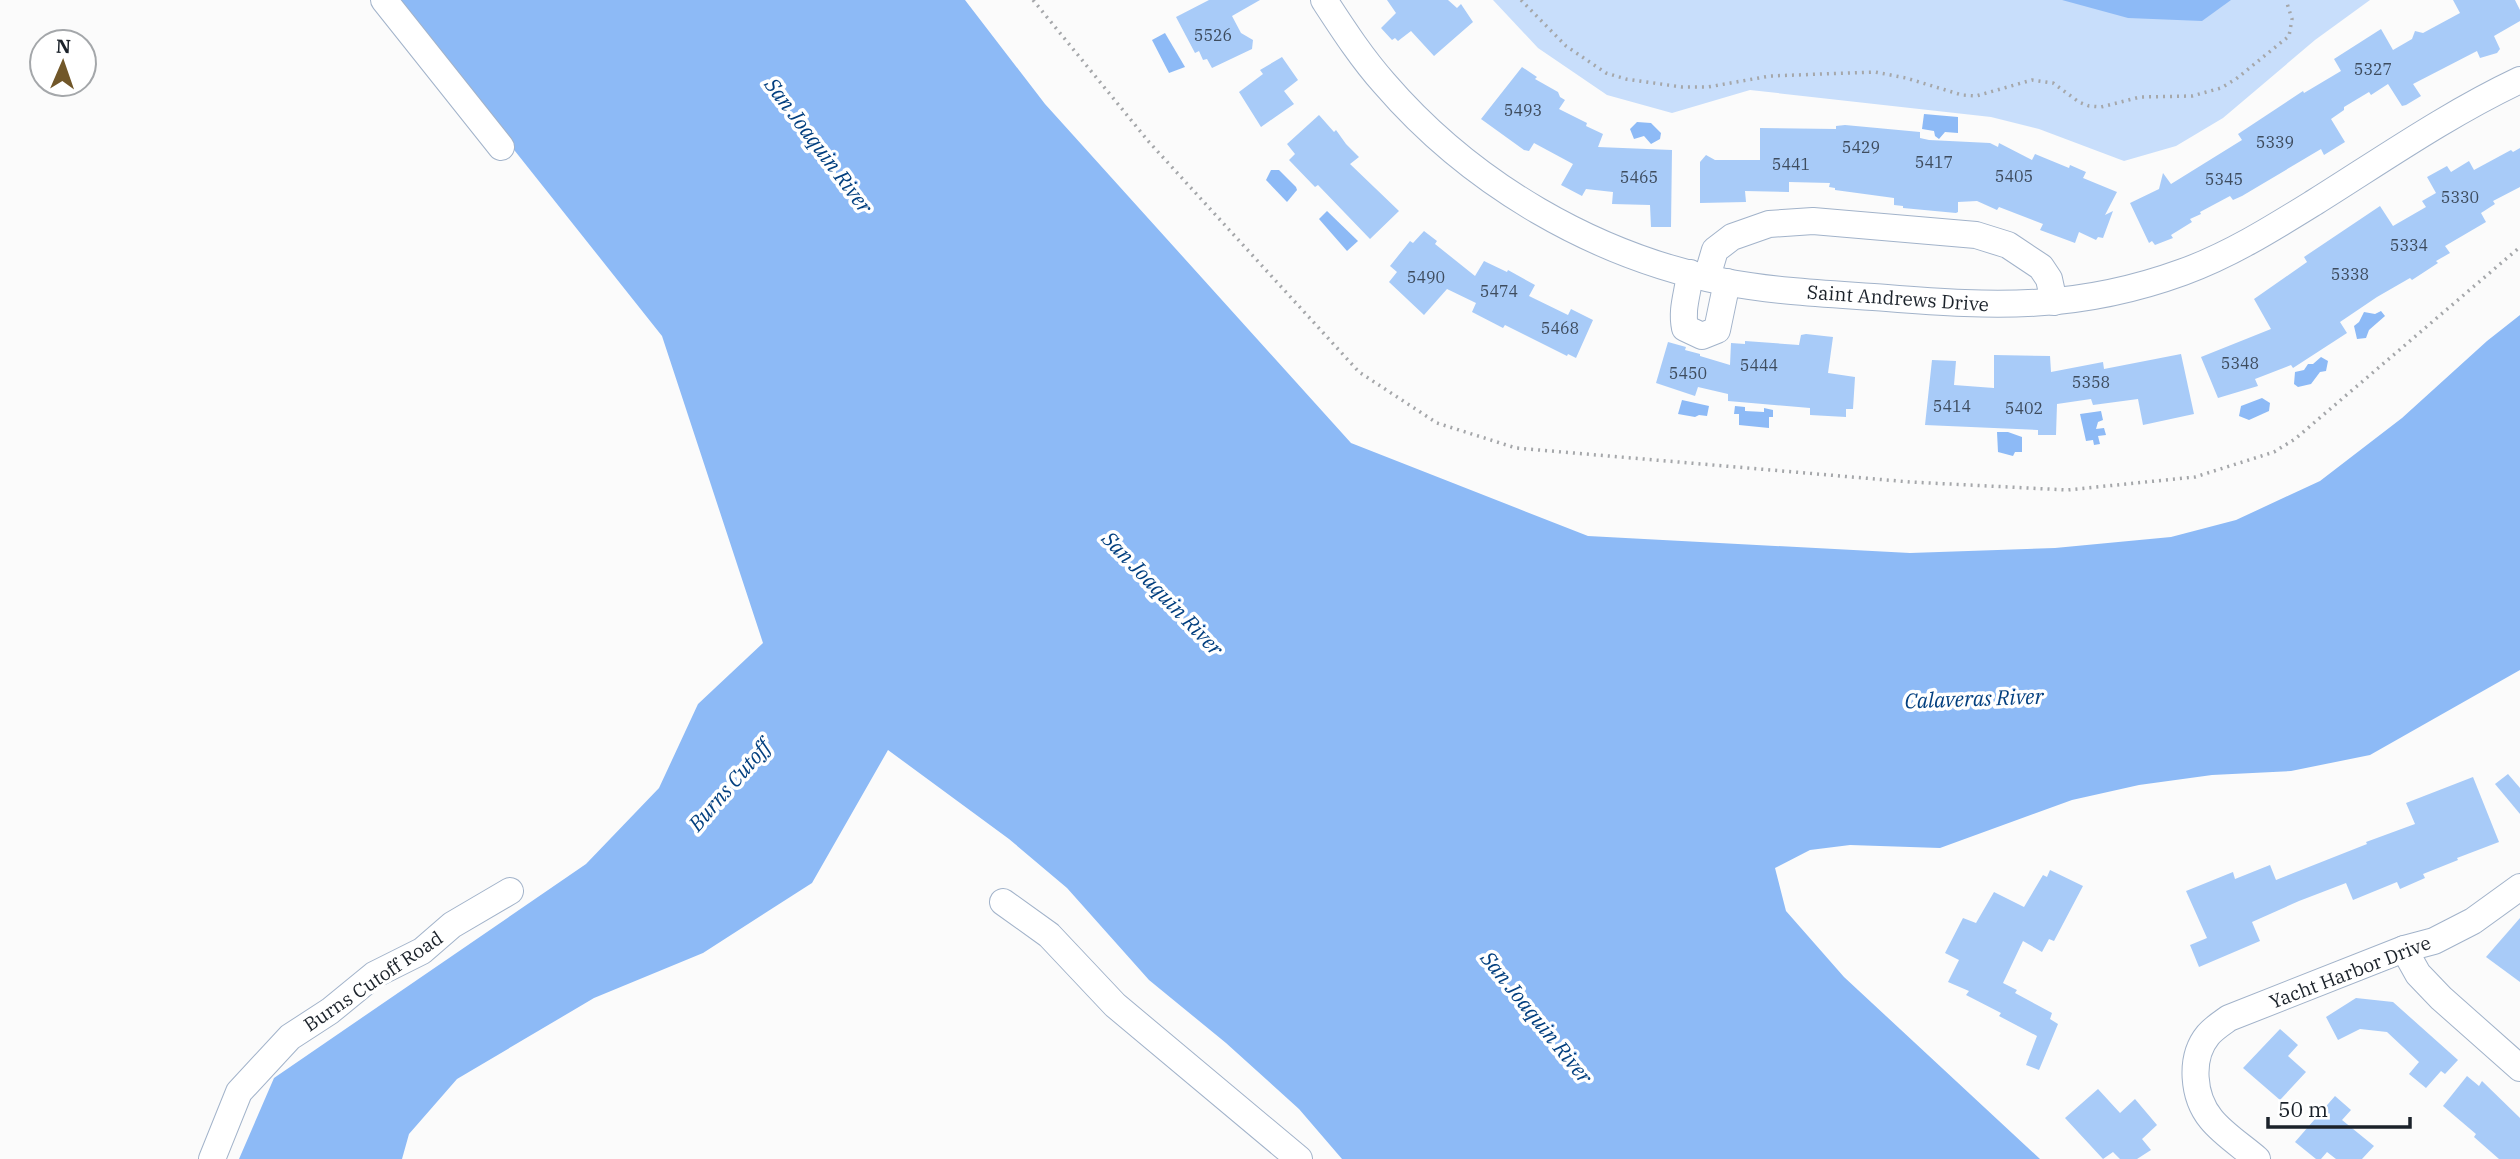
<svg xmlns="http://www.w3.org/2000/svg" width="2520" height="1159" font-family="'IBM Plex Serif',serif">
	<rect width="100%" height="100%" fill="#fbfbfb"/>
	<!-- green -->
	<polygon fill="#c8defb" points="1493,0 2370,0 2315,40 2223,118 2176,146 2124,161 2039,129 1991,117 1750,90 1672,113 1607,95 1538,48"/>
	<!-- water -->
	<g fill="#8dbaf6">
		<polygon points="395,0 965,0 1045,104 1351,443 1588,536 1910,553 2055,548 2171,537 2236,520 2320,481 2402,418 2487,341 2520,315 2520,670 2370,755 2291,771 2212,775 2139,785 2072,800 1940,848 1850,845 1810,850 1775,868 1786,911 1844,977 2040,1159 1342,1159 1299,1109 1226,1043 1149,980 1067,888 1009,839 888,750 812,883 703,953 594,998 457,1079 409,1134 402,1159 239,1159 274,1078 586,864 659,788 698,704 763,643 662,336"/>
		<polygon points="2062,0 2231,0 2202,21 2128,18"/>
		<polygon points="1165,33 1185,67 1169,73 1152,40"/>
		<polygon points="1924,114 1958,117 1958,133 1945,132 1939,139 1935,136 1934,131 1922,129"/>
		<polygon points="1637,122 1651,123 1661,133 1660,139 1651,144 1644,136 1634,139 1630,129"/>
		<polygon points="1271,170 1279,170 1296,187 1297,190 1287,202 1266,180"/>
		<polygon points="1327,211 1358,241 1347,251 1319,219"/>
		<polygon points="2381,311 2385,316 2369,330 2366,338 2357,339 2354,326 2359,322 2364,312 2375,314"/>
		<polygon points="2321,357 2328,361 2326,371 2320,372 2311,384 2298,387 2294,384 2295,372 2304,370 2308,364 2313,364"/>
		<polygon points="2262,398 2270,403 2269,411 2249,420 2239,416 2241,406"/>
		<polygon points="1682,400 1709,406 1707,416 1699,415 1695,417 1678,414"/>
		<polygon points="1735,406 1745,407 1745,411 1764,412 1764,408 1773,410 1773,417 1769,417 1769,428 1739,425 1739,414 1734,414"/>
		<polygon points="2101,411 2103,420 2098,422 2096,429 2104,428 2106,435 2098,436 2100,444 2094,445 2093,440 2086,441 2080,414"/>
		<polygon points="1997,432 2008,432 2022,437 2022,452 2015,452 2013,456 1998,452"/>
	</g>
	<!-- building -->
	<g fill="#a8cbf8">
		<polygon points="1209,0 1260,0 1232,16 1241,33 1253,40 1252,49 1212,68 1207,59 1203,60 1199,51 1195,53 1176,17"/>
		<polygon points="1387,0 1448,0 1457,8 1461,4 1473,22 1434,56 1411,31 1398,41 1395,38 1392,40 1381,28 1396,13"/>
		<polygon points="2453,0 2515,0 2520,10 2520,21 2494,36 2500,49 2497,53 2480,58 2477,51 2413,84 2421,96 2406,105 2402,106 2388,84 2371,95 2369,92 2344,107 2344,110 2331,119 2345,142 2324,155 2321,149 2242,196 2233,200 2230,196 2200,212 2201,214 2190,219 2192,222 2171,235 2173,238 2155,245 2152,241 2149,243 2130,203 2159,189 2163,173 2171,184 2242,140 2238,134 2303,91 2304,93 2341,71 2334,59 2381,29 2393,50 2412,39 2415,31 2423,33 2460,13"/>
		<polygon points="1282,57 1298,80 1284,91 1294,104 1261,127 1239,92 1263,74 1260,70"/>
		<polygon points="1522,67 1537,77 1535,79 1558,92 1560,97 1565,100 1559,109 1587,123 1586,126 1603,134 1598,147 1672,150 1671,227 1651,227 1650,205 1612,204 1613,192 1586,189 1582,196 1561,185 1573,164 1534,143 1529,151 1524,150 1481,119"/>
		<polygon points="1319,115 1334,132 1336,130 1346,144 1359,157 1350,164 1399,211 1370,239 1318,185 1315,187 1289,160 1295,154 1287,144"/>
		<polygon points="1845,125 1920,132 1920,138 1929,140 1990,143 1998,147 1999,143 2032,160 2035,154 2069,168 2070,165 2086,172 2083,178 2117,192 2105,215 2113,211 2103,238 2098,237 2096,240 2079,232 2075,243 2040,230 2043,224 1999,207 1997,210 1977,201 1958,202 1958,212 1956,213 1903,208 1903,206 1894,205 1894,198 1835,190 1835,188 1829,187 1830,183 1789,182 1789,192 1745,191 1746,202 1700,203 1700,162 1706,155 1715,160 1760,160 1760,128 1836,129 1836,126"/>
		<polygon points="2520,148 2520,187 2493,201 2495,204 2481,213 2486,222 2445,246 2450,253 2436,261 2438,263 2412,280 2410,278 2377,297 2340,322 2347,333 2293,368 2291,365 2255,379 2258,386 2218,398 2201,357 2271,329 2254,299 2307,262 2304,257 2380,206 2393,226 2426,207 2422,201 2436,193 2427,177 2447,166 2451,172 2469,161 2474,170 2511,150 2513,152"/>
		<polygon points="1424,231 1437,241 1435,244 1475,276 1484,261 1507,272 1508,270 1535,285 1529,296 1568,315 1571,309 1593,320 1576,358 1568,354 1567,356 1505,325 1503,328 1472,312 1476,303 1447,289 1424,315 1389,282 1397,272 1390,266 1410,241 1413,243"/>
		<polygon points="1806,334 1833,337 1828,373 1855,377 1853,409 1846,409 1846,417 1810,415 1810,408 1728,401 1728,394 1698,387 1695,396 1656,383 1668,342 1686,347 1685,350 1700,354 1700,356 1730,365 1731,343 1745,344 1745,341 1799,345 1801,335"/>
		<polygon points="2181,354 2194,414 2143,425 2138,399 2093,405 2091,399 2057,404 2056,435 2038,435 2038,430 1925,425 1932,360 1956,361 1954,385 1994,388 1994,355 2050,356 2051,372 2103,362 2104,369"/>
		<polygon points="2508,774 2520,788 2520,814 2495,784"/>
		<polygon points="2473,777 2499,842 2457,858 2458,860 2423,874 2425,878 2400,889 2397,882 2353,900 2346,883 2299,901 2252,922 2260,941 2199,967 2190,945 2207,938 2186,891 2233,872 2235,879 2270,865 2276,880 2367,844 2366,842 2415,824 2406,803"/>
		<polygon points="2050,870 2083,886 2054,941 2049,939 2042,952 2023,941 2003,983 2017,990 2015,993 2052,1013 2050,1019 2058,1024 2039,1070 2026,1065 2037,1036 1999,1016 2001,1013 1966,995 1969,991 1948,982 1959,960 1945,953 1963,918 1976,923 1994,892 2024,907 2043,875 2047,877"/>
		<polygon points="2520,918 2520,982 2486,957"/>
		<polygon points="2356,998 2393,1002 2458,1060 2445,1074 2441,1071 2426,1088 2409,1074 2419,1062 2387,1032 2360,1029 2338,1040 2326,1017"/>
		<polygon points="2280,1029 2298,1045 2288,1056 2306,1072 2280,1100 2243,1068"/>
		<polygon points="2467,1076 2479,1086 2482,1081 2520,1118 2520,1159 2499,1159 2474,1137 2476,1134 2443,1106"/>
		<polygon points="2098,1089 2120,1113 2135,1099 2157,1125 2142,1139 2151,1150 2137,1159 2120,1159 2113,1152 2103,1159 2065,1118"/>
		<polygon points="2335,1096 2351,1110 2342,1120 2374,1146 2362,1159 2336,1159 2327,1152 2321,1159 2316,1159 2295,1142"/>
	</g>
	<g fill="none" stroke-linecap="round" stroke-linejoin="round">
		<defs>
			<g id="minor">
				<polyline points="384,0 501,147"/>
				<path d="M1324 0C1343 29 1361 57 1384 83 1471 184 1594 256 1725 282 1778 292 1833 294 1887 298 1996 307 2079 310 2183 272 2230 255 2273 228 2315 202 2382 160 2448 114 2520 80"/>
				<path d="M1690 273C1688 293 1681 309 1685 328L1702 336 1717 330 1727 282"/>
				<polyline points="1707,277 1715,250 1732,237 1769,224 1813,221 1976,235 2008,245 2041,267 2049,279 2054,302"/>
				<polyline points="1003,902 1049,935 1115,1005 1299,1159"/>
				<polyline points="2404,949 2418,974 2441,998 2520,1068"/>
				<polyline points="212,1159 239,1092 290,1037 330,1011 374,975 422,951 452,925 510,891"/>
				<path d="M2257 1159C2242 1146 2223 1134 2211 1119 2193 1097 2189 1058 2208 1035 2214 1028 2222 1023 2229 1018L2404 949 2434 941 2473 921 2520 887"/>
			</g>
		</defs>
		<!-- minor casing -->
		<use href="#minor" stroke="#a2b3ca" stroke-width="28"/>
		<!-- path -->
		<g stroke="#a5a7aa" stroke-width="3.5" stroke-dasharray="2 5" stroke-linecap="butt">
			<polyline points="1033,0 1149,142 1359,372 1437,423 1516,448 1910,482 2067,490 2195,477 2274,452 2295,439 2520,247"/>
			<polyline points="1521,0 1566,46 1606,73 1626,79 1682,87 1708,87 1770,76 1875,72 1906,78 1962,95 1976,96 2032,80 2053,83 2079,102 2089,106 2101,107 2140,97 2192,96 2221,88 2236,79 2289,36 2292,19 2286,0"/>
		</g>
		<!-- minor -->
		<use href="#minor" stroke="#fff" stroke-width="26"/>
	</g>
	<g text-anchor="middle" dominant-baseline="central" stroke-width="7" stroke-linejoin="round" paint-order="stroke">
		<!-- number labels -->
		<g font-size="16" fill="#3e4c5e">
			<text x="1213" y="35">5526</text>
			<text x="2373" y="69">5327</text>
			<text x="1523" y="110">5493</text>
			<text x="2275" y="142">5339</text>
			<text x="1861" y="147">5429</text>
			<text x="1934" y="162">5417</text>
			<text x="1791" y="164">5441</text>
			<text x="2014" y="176">5405</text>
			<text x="1639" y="177">5465</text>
			<text x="2224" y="179">5345</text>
			<text x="2460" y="197">5330</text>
			<text x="2409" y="245">5334</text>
			<text x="2350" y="274">5338</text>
			<text x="1426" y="277">5490</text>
			<text x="1499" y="291">5474</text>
			<text x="1560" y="328">5468</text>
			<text x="2240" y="363">5348</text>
			<text x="1759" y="365">5444</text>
			<text x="1688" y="373">5450</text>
			<text x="2091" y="382">5358</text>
			<text x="1952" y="406">5414</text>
			<text x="2024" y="408">5402</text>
		</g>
		<!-- street labels -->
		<g font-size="19" fill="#1b222a" stroke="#fff">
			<text transform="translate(1898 298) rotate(4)">Saint Andrews Drive</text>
			<text transform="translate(2350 972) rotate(-21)">Yacht Harbor Drive</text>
			<text transform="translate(373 981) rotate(-34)">Burns Cutoff Road</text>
		</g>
		<!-- water labels -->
		<g font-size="21" font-style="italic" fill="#023f7f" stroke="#fff">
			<text transform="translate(819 145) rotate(53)">San Joaquin River</text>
			<text transform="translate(1163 593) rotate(46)">San Joaquin River</text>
			<text transform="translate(1974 698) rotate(-2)">Calaveras River</text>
			<text transform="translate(729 785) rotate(-49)">Burns Cutoff</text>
			<text transform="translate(1537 1017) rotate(51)">San Joaquin River</text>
		</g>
	</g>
	<!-- north arrow -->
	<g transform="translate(63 63) rotate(2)"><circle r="33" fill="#ffffff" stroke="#a4a7aa" stroke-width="2"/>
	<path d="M0-5L12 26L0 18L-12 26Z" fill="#715729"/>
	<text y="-10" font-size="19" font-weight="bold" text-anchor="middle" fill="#1b222a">N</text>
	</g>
	<!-- scale -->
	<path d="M2268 1117v10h142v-10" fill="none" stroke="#1b222a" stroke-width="3.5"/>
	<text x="2278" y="1117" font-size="21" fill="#1b222a" stroke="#ffffff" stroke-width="5" paint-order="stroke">50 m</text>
</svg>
